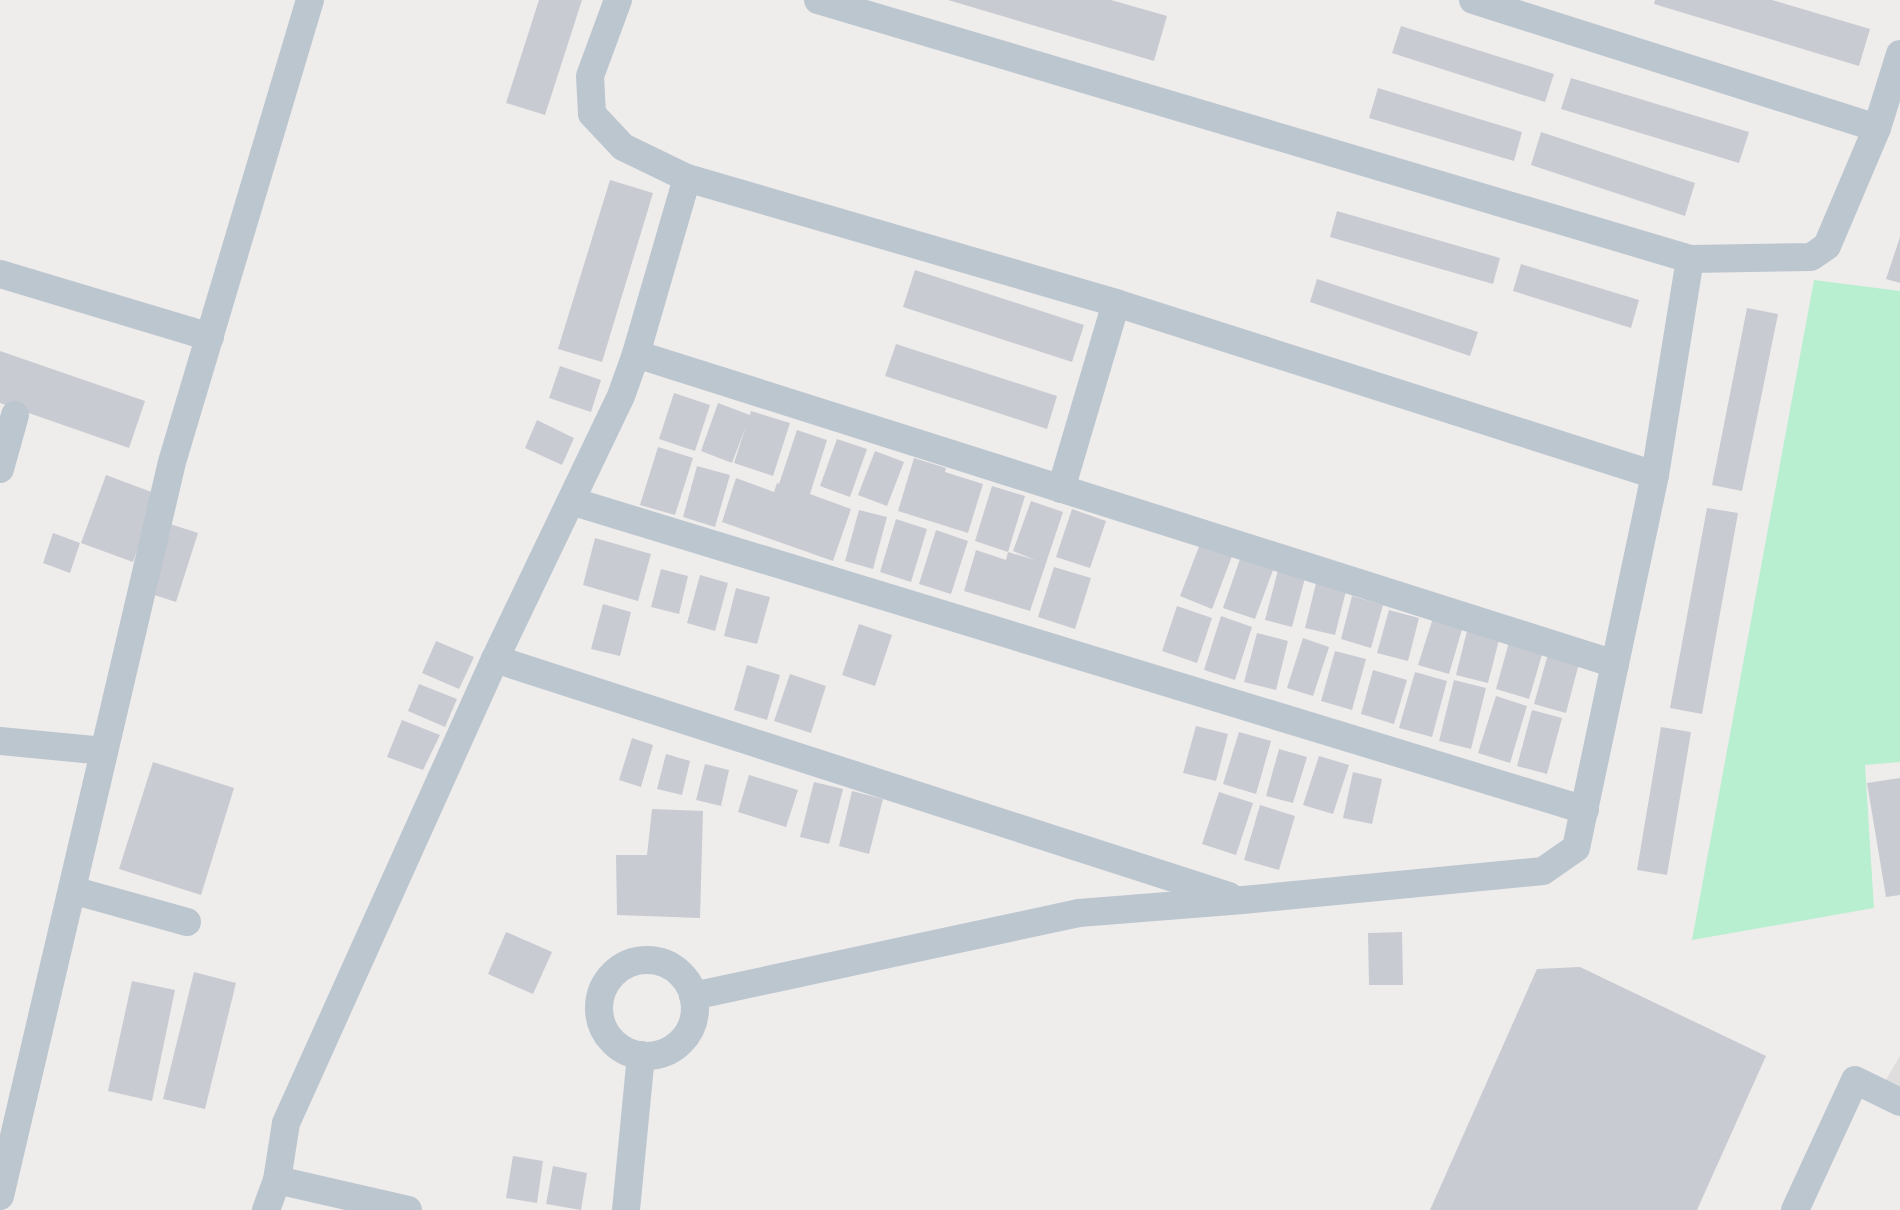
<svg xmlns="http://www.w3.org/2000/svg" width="1900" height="1210" font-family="Commissioner,sans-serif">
	<rect width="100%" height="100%" fill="#efecec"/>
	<!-- education -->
	<polygon fill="#e0ddde" points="1900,1056 1900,1090 1884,1083"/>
	<!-- green -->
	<polygon fill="#b8efd0" points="1814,280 1900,291 1900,762 1865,765 1874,908 1692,940"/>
	<!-- building -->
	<g fill="#c9cbd2">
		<polygon points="539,0 582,0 545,115 506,103"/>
		<polygon points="948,0 1111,0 1167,16 1154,61"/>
		<polygon points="1655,0 1772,0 1870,29 1859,66 1654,4"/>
		<polygon points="1401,26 1554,74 1545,102 1392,53"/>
		<polygon points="1571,78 1749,132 1739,163 1561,109"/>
		<polygon points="1378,88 1522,132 1514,161 1369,118"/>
		<polygon points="1541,132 1695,183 1685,216 1531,165"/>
		<polygon points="610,180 653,193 602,362 558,349"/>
		<polygon points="1337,211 1500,258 1493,284 1330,237"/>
		<polygon points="1900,237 1900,283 1886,279"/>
		<polygon points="1521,264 1639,300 1631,328 1513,291"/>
		<polygon points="915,270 1084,325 1072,362 903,307"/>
		<polygon points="1317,279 1478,332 1470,356 1310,302"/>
		<polygon points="1747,308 1778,314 1742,491 1712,485"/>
		<polygon points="896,344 1057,396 1047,429 885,376"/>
		<polygon points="0,351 145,401 129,448 0,403"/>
		<polygon points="560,366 601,380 591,412 549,398"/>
		<polygon points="674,393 710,405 695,451 659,439"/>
		<polygon points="718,403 750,415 751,411 790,423 773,476 734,463 746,426 732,463 701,451"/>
		<polygon points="537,420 574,438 562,465 525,448"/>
		<polygon points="797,430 827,440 810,494 851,509 833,561 722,522 736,478 774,492 777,483 779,484"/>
		<polygon points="837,439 867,449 850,497 820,486"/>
		<polygon points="658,447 693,458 675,515 640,505"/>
		<polygon points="875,451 904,462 887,506 858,495"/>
		<polygon points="914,458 946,468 945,472 983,484 968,533 898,511"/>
		<polygon points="697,466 730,475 715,527 683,517"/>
		<polygon points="106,475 157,494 133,562 81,543"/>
		<polygon points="992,486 1025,496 1008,552 975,541"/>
		<polygon points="1031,501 1063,512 1030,611 964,591 976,550 1006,560 1008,552 1035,560 1013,551"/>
		<polygon points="1707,508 1738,513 1702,714 1670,708"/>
		<polygon points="1072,509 1106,521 1090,568 1056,557"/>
		<polygon points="859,510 887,517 873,569 845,561"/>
		<polygon points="896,519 927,529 911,582 880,572"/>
		<polygon points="167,523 198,533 176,602 145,592"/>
		<polygon points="936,530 968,541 951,594 919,584"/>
		<polygon points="53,533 80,543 70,573 43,563"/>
		<polygon points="595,538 651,554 638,601 583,585"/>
		<polygon points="1200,544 1232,556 1212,609 1180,596"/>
		<polygon points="1240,559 1273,570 1255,619 1223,608"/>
		<polygon points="1054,567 1091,578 1075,629 1038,617"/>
		<polygon points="661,569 688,576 679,614 651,607"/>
		<polygon points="1278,570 1305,578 1292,627 1265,620"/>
		<polygon points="700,575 728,583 715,631 687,623"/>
		<polygon points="1317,579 1347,587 1335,635 1305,628"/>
		<polygon points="736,588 770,597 757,644 724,636"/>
		<polygon points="1352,596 1383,605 1371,648 1341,639"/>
		<polygon points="603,604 631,612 620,656 591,649"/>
		<polygon points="1177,606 1212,618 1197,663 1162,651"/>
		<polygon points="1389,610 1419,618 1408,661 1377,653"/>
		<polygon points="1221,616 1252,627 1235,680 1204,670"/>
		<polygon points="1433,618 1463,626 1449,674 1418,665"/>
		<polygon points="859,624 892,635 875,686 842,675"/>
		<polygon points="1468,627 1500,636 1488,683 1456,675"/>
		<polygon points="1257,633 1288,641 1276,690 1244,682"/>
		<polygon points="1303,638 1329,647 1313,696 1287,688"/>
		<polygon points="436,641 474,657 459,689 422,673"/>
		<polygon points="1509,642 1543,651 1529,699 1496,689"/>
		<polygon points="1335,651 1366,659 1352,710 1321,701"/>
		<polygon points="1548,654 1579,663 1566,713 1534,704"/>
		<polygon points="747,665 780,675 767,720 734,710"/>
		<polygon points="1373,670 1407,680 1394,724 1361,714"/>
		<polygon points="1415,672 1447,681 1432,737 1399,728"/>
		<polygon points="790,674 826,686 811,733 774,721"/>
		<polygon points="1454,680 1486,688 1471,749 1439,741"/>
		<polygon points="419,684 457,699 445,727 408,711"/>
		<polygon points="1496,696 1527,706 1510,763 1478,753"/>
		<polygon points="1532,710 1562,718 1547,774 1517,766"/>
		<polygon points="402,720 440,735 423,770 387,757"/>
		<polygon points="1196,726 1228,734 1216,781 1183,773"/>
		<polygon points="1661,727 1691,732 1667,875 1637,870"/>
		<polygon points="1239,732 1271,741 1256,794 1223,784"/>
		<polygon points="632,738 653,745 641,787 619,780"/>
		<polygon points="1279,749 1307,757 1293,803 1266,796"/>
		<polygon points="666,754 690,761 682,795 657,789"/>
		<polygon points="1319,756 1349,765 1333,814 1303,805"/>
		<polygon points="153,762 234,788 201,895 119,869"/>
		<polygon points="705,764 729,770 721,806 696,800"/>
		<polygon points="1353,772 1382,779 1372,824 1343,818"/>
		<polygon points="749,775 798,790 786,827 738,812"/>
		<polygon points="1900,778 1900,895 1886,897 1867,783"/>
		<polygon points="814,782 843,789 829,844 800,837"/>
		<polygon points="852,791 883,799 869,854 839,846"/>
		<polygon points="1219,792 1253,803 1236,855 1202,844"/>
		<polygon points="1260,805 1295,816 1279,870 1244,860"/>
		<polygon points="652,809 703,811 700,918 617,915 616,855 647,855"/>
		<polygon points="506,932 552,952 533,994 488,974"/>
		<polygon points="1402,932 1403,985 1369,985 1368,933"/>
		<polygon points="1580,967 1766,1056 1697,1210 1430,1210 1537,969"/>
		<polygon points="194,972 236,983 205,1109 163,1099"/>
		<polygon points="132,981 175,990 152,1101 108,1091"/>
		<polygon points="513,1156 543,1161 537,1203 506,1198"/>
		<polygon points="553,1166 587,1173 581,1210 546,1204"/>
	</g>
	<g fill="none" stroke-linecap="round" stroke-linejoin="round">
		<!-- minor -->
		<g stroke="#bcc6cf" stroke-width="28">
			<polyline points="618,0 590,76 592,114 623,147 687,178 1116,303 1655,475"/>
			<polyline points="818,0 1690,259 1811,257 1827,246 1877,128 1900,54"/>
			<polyline points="1473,0 1877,128"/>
			<polyline points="0,274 210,337"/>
			<polyline points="636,354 1615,664"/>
			<polyline points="0,469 15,415"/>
			<polyline points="1061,489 1116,303"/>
			<polyline points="571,501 1585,810"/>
			<polyline points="495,659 1229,896"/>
			<polyline points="0,741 104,751"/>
			<polyline points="72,890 187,922"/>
			<circle cx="647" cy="1008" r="48"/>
			<polyline points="693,996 1079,913 1243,900 1543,871 1576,848 1655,475 1690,259"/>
			<polyline points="277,1180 408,1210"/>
			<polyline points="0,1196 172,462 310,0"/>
			<polyline points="266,1210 277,1180 286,1123 495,659 621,396 636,354 687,178"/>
			<polyline points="626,1210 641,1055"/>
			<polyline points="1795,1210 1855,1080 1900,1102"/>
		</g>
	</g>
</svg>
